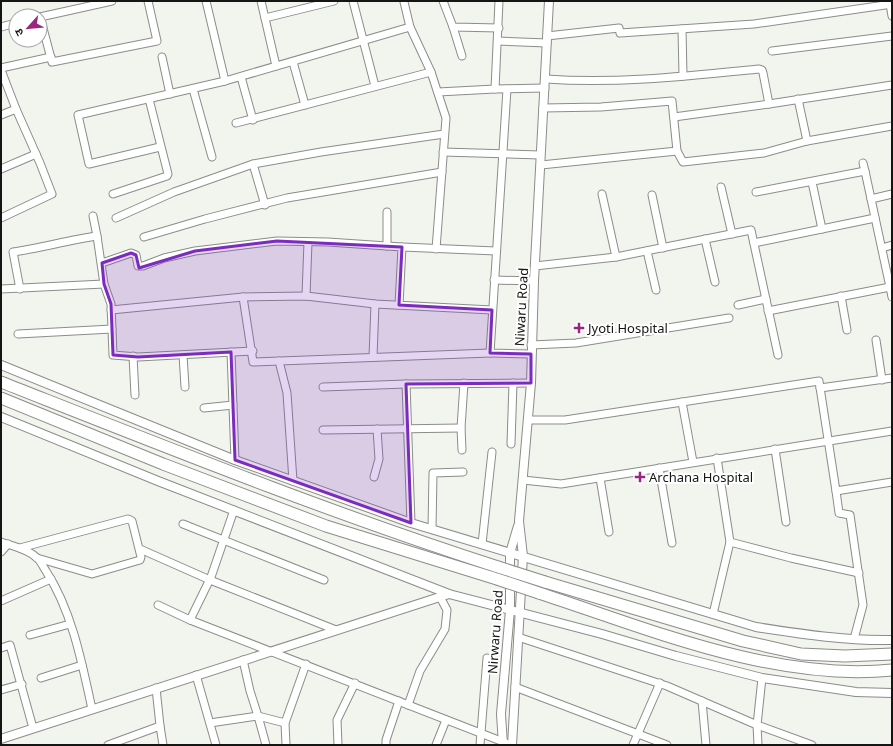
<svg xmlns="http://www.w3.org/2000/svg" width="893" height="746" font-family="'Noto Sans','Noto Sans Devanagari',sans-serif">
	<rect width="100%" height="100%" fill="#f2f4ee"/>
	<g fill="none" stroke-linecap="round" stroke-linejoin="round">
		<defs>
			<g id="minor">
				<polyline points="206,1 225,81"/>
				<polyline points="261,1 276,66"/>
				<polyline points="353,1 375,86"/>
				<polyline points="443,1 453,27 499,28"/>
				<polyline points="499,1 495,89 545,88"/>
				<polyline points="404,2 410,27 431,72 446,118 436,249"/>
				<polyline points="890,4 892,16"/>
				<polyline points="40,17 52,62 157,41 148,1"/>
				<polyline points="40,17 112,1"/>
				<polyline points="265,18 334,1"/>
				<polyline points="1,27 16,23"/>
				<polyline points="453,27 462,56"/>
				<polyline points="682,29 683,76"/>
				<polyline points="547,36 619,28 620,33 754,24 892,4"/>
				<polyline points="498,41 547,43"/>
				<polyline points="772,51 892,36"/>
				<polyline points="162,57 170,94"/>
				<polyline points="293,62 305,105"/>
				<polyline points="1,68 51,57"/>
				<polyline points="1,70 16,109 1,115"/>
				<polyline points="241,77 253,120"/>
				<path d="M546 79C617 84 688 76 759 69L762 70 763 73 769 104 892 85"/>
				<polyline points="193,89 212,157"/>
				<polyline points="507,89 490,353 531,354"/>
				<polyline points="438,92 495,89"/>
				<polyline points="798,99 807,141"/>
				<polyline points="674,117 769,104"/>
				<polyline points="236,123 431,72"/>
				<polyline points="160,147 89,164 78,115 225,81 410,27"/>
				<polyline points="677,151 683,162 764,153 807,141 892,126"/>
				<polyline points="443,152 540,155"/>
				<polyline points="863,163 865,171"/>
				<polyline points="541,165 677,151 672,101 601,107 543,108"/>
				<polyline points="1,169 36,154"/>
				<polyline points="812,182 822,229"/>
				<polyline points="721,187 732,234"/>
				<polyline points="756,192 865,171 890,287 768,311"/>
				<polyline points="113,194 167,176 168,174 149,99"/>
				<polyline points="602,194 616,257"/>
				<polyline points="652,195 663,248"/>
				<polyline points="871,199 892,194"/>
				<polyline points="265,205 253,164 321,152 444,134"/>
				<polyline points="93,216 97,236"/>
				<polyline points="1,218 52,194 40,163 16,109"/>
				<polyline points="116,218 174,192 253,164"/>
				<polyline points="144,237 205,219 287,198 442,172"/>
				<polyline points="705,239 715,282"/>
				<polyline points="754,243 875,218"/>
				<polyline points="387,246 387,212"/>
				<polyline points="402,247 496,251"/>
				<polyline points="882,248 892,245"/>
				<polyline points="647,251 656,290"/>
				<polyline points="102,263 131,253 136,255 138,266 143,266 164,258 195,251 277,241 328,242 402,247 399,305"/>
				<polyline points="535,266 616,257 751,230 778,355"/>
				<polyline points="494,280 534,281"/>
				<polyline points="890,287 892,297"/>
				<polyline points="1,289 104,284"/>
				<path d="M20 289 13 252C41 248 69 240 97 236L104 284 111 304 113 355 138 357 253 351"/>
				<polyline points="306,296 308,242"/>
				<polyline points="841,296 847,330"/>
				<polyline points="243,297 253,362 490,353"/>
				<polyline points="738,305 766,299"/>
				<polyline points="111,310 243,297 306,296 375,304 492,310"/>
				<polyline points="18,334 112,329"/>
				<polyline points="876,340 882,380"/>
				<polyline points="531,345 576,343 729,318"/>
				<polyline points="231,352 235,460"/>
				<polyline points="183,355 185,387"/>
				<polyline points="133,356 135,395"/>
				<polyline points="373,357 375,304"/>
				<polyline points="279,361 287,393 293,481"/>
				<polyline points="406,384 411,523"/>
				<polyline points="323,387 406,384 531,383"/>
				<polyline points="820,388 892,378"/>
				<polyline points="682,402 693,462"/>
				<polyline points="204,408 233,405"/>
				<polyline points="528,420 565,420 819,381 836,491 892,482"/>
				<polyline points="323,430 461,428"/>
				<polyline points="511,444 513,383"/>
				<polyline points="775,449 786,522"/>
				<polyline points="462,450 461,428 464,383"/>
				<polyline points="717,458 730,542 791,558 859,573"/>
				<polyline points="659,468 672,543"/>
				<polyline points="374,477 379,459 377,429"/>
				<polyline points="600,478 609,532"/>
				<polyline points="523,480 561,484 892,431"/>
				<polyline points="836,491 839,513 850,515 863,605 854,639"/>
				<polyline points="234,510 211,577 190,620 506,743"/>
				<polyline points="183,524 324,580"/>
				<polyline points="432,529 433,473 463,472"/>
				<path d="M1 542C12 546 28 549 37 558 41 561 43 567 46 571 72 611 82 663 92 709"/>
				<polyline points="482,544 492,452"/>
				<polyline points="20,548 128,519 132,521 141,557 140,560 92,574 37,558"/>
				<polyline points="140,549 210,580 336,630"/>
				<polyline points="1,552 8,544"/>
				<polyline points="1,601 51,579"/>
				<polyline points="158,605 190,620"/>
				<polyline points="713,614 730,542"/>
				<polyline points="30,635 70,624"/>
				<polyline points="518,637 667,686 757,725 812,745"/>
				<polyline points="1,648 10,645 33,728"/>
				<polyline points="243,660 250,691 258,716 285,723"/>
				<polyline points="196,675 216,745"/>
				<polyline points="41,678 82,665"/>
				<polyline points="515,687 667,745"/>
				<polyline points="1,690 22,684"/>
				<polyline points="702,701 706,745"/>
				<polyline points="408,705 420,671 445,629 447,610 440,597"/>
				<polyline points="210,723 258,716 266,745"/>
				<polyline points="160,726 163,745"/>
				<polyline points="108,745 160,726 156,688"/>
				<polyline points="286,745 285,723 306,664"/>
				<polyline points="338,745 337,720 355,683"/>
				<polyline points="386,745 386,740 399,701"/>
				<polyline points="436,745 446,720"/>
				<polyline points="480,745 487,658"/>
				<polyline points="633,745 660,683"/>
				<polyline points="758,745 757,725 762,678"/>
			</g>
			<g id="tertiary">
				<path d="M1 365 235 460 411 523 756 627C801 634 846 641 892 640"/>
				<polyline points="1,417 158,481 449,594 602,634 676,656 762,678 856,692 892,693"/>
				<polyline points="1,739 449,594"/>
				<polyline points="503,745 501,714 510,610 510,553 518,526"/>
				<polyline points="512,745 523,556 519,521 531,383 534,281 549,1"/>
			</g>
			<g id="trunk">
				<path d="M1 382C166 447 330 513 498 567"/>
				<polyline points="1,398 163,464 326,526 497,579"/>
				<polyline points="545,582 743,641 801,654 845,656 892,654"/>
				<path d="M539 593C649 629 775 682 892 670"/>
			</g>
		</defs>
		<!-- minor casing -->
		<use href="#minor" stroke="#8b8d88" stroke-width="9"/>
		<!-- tertiary casing -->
		<use href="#tertiary" stroke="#8b8d88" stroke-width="10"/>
		<!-- trunk casing -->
		<use href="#trunk" stroke="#8b8d88" stroke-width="13"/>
		<!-- minor -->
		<use href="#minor" stroke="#fff" stroke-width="7"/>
		<!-- tertiary -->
		<use href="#tertiary" stroke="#fff" stroke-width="8"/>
		<!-- trunk -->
		<use href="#trunk" stroke="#fff" stroke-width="11"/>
		<defs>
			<g id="trunk-bridge">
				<polyline points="498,567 545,582"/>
				<polyline points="497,579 539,593"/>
			</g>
		</defs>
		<!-- trunk-bridge casing -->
		<use href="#trunk-bridge" stroke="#8b8d88" stroke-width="13" stroke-linecap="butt"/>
		<!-- trunk-bridge -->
		<use href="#trunk-bridge" stroke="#fff" stroke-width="11"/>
	</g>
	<!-- marked area -->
	<path fill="#7b2cbf" fill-opacity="0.2" stroke="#7b2cbf" stroke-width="3" stroke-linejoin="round" d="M277 241 402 247 399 305 492 310 490 353 531 354V383L406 384 411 523 235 460 231 352 138 357 113 355 111 304 104 284 102 263 131 253 136 255 139 268 195 251Z"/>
	<!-- markers -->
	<g fill="#9b2681" stroke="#fff" stroke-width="1.5">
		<path d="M577 322h4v4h4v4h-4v4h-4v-4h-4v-4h4z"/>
		<path d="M638 471h4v4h4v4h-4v4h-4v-4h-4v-4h4z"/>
	</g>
	<g text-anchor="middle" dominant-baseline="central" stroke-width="4" stroke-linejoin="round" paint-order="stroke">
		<!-- street labels -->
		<g font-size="13" fill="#151614" stroke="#fff">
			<text transform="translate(521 307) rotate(-87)">Niwaru Road</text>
			<text transform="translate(495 632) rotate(-86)">Nirwaru Road</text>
		</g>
		<!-- poi labels -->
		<g font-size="13" fill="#151614" stroke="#fff" text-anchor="start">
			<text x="588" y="328">Jyoti Hospital</text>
			<text x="649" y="477">Archana Hospital</text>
		</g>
	</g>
	<!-- border -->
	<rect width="893" height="746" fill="none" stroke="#151614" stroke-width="4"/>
	<!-- north arrow -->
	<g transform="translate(28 28) rotate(243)"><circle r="19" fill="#ffffff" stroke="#a1a2a1"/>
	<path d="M0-3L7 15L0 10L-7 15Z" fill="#9b2681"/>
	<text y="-6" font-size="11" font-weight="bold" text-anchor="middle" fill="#151614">उ</text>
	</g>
</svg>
